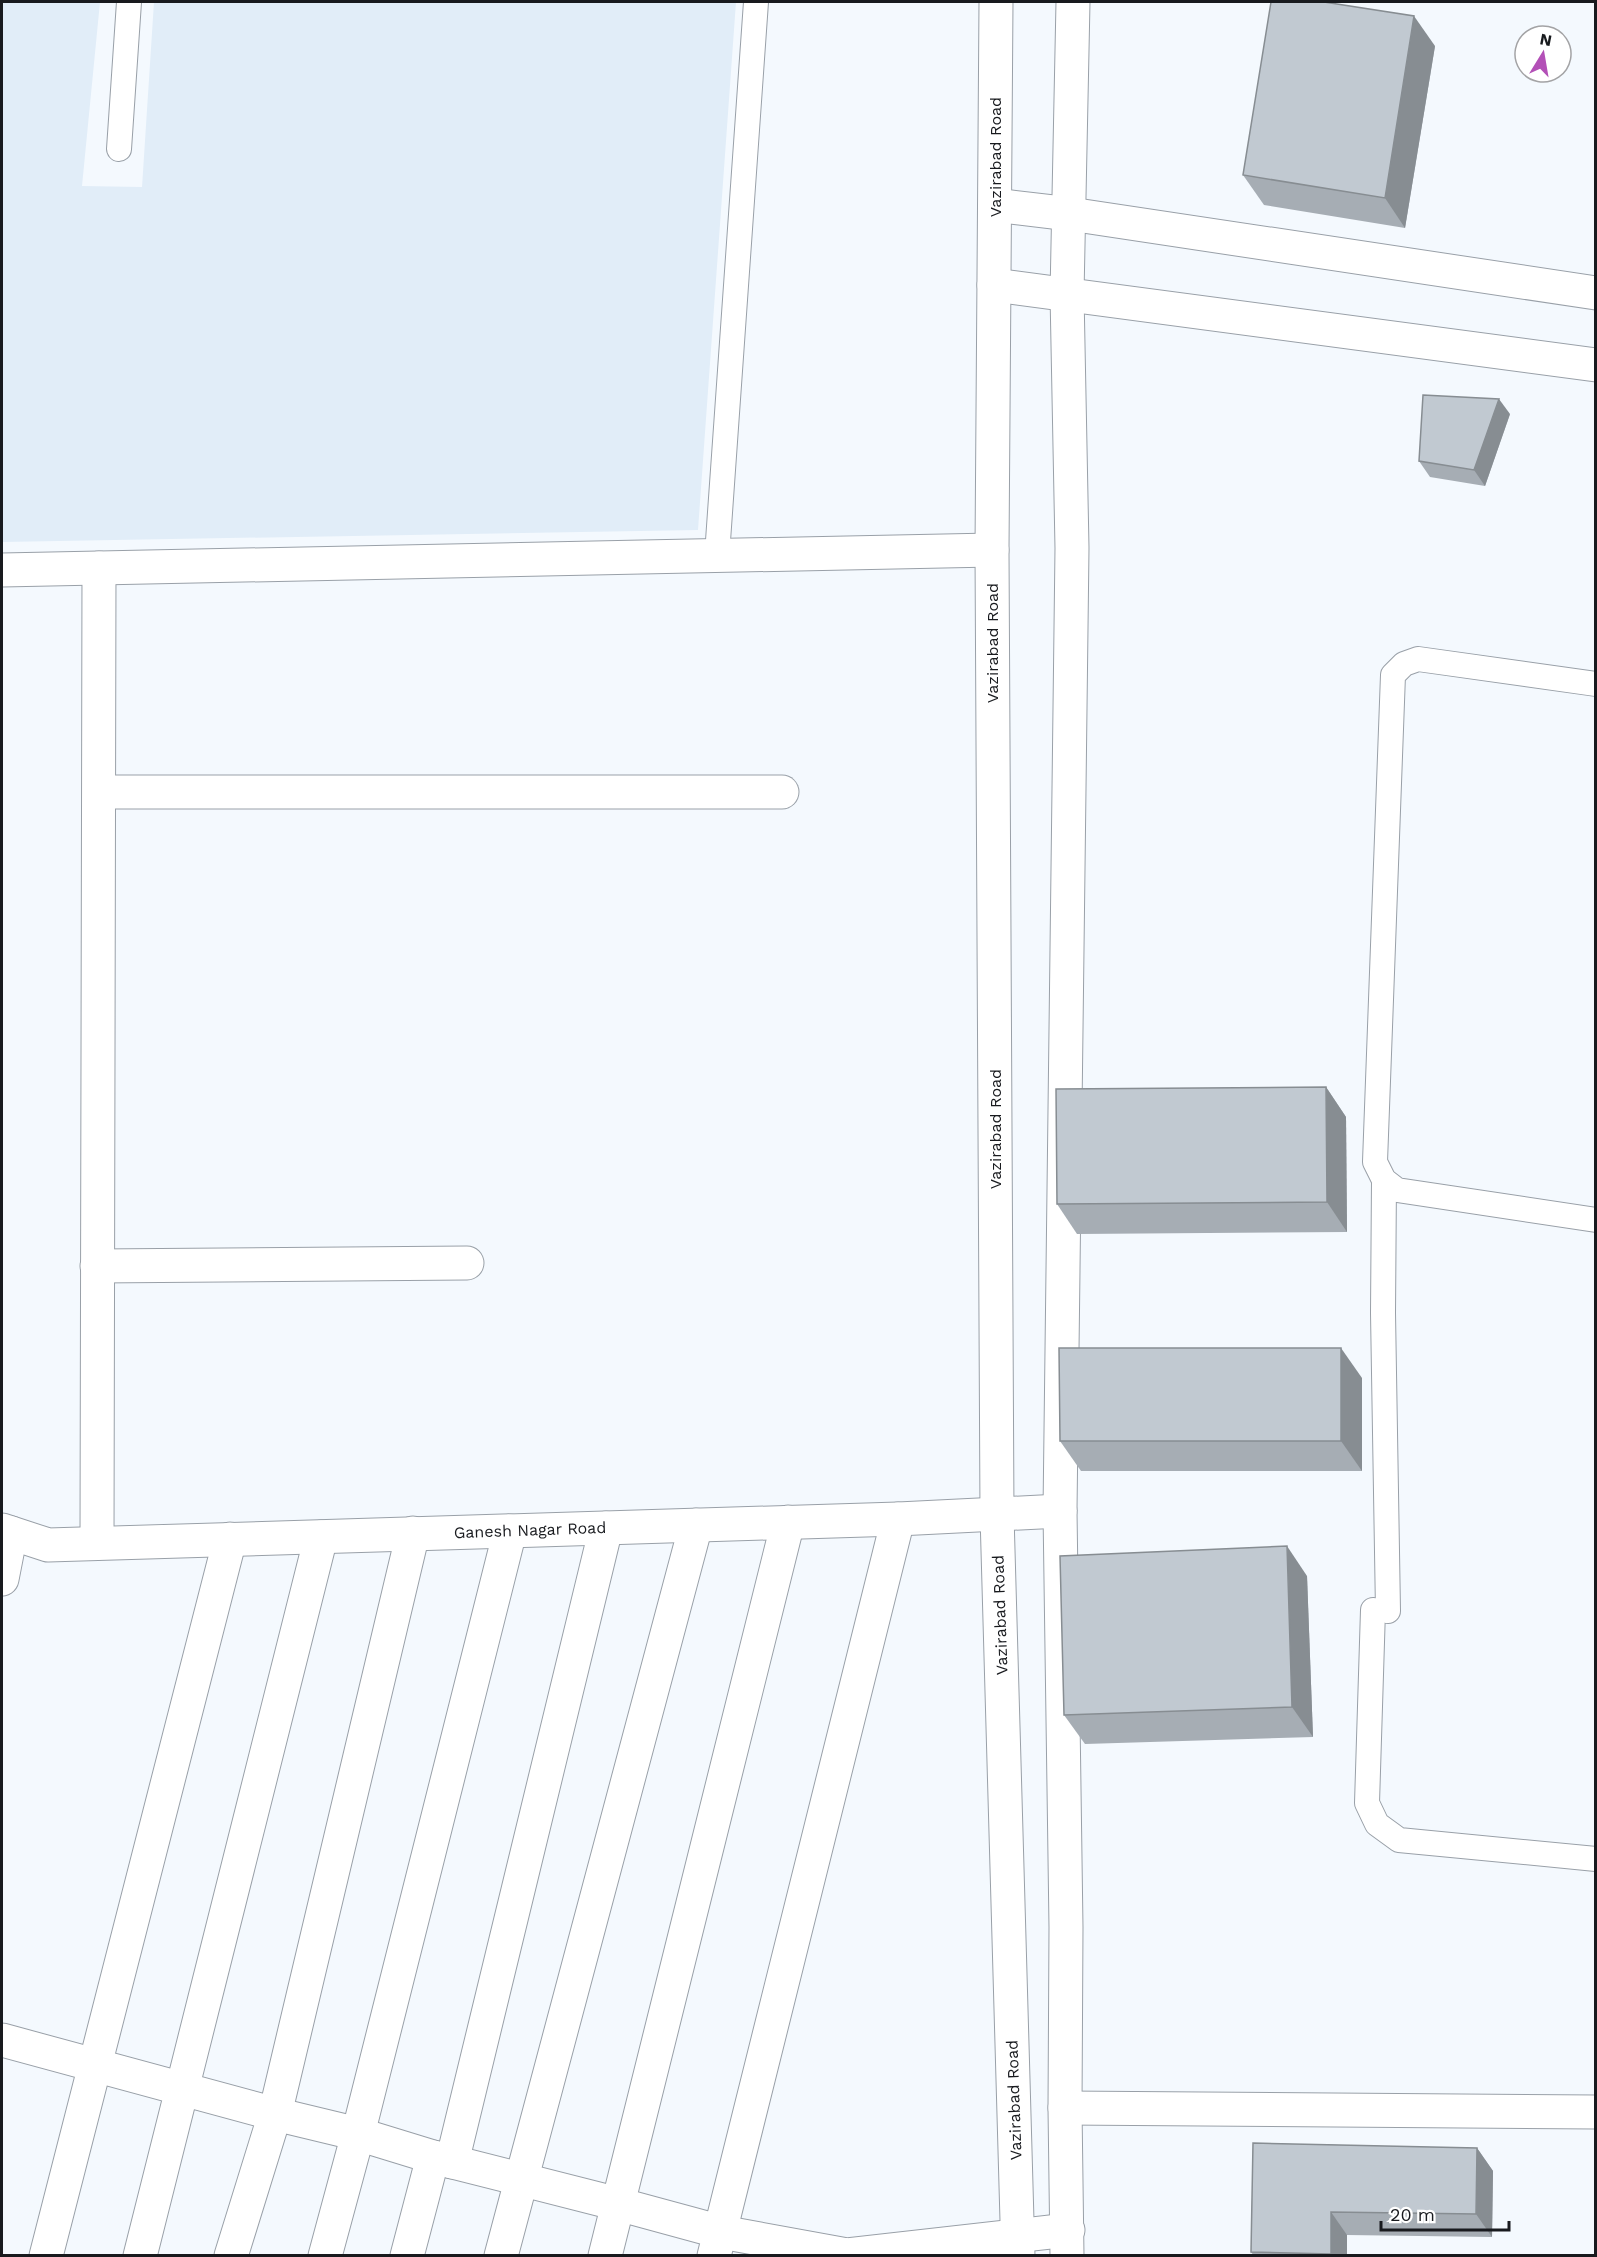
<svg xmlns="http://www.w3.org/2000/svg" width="1597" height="2257" font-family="'Work Sans',sans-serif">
	<rect width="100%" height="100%" fill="#f4f9fe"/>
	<!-- built -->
	<polygon fill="#e1edf8" points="2,2 100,2 82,186 142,187 154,2 736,2 698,530 2,542"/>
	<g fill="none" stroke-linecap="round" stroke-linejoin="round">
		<defs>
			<g id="lane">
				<polyline points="119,149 129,2"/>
				<polyline points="717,555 756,2"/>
				<polyline points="1596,684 1418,659 1404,664 1393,675 1375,1162 1384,1180 1397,1190 1596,1220"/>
				<polyline points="1384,1180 1383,1313 1388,1611"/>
				<polyline points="1373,1610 1367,1803 1377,1824 1399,1840 1596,1859"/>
			</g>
			<g id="street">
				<polyline points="2,570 992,550"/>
				<polyline points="100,792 782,792"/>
				<polyline points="97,1266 467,1263"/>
				<polyline points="97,1543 99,568"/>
				<polyline points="2,1579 11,1533"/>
				<polyline points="2,2040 275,2114 358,2134 433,2157 618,2204 721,2232 847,2255 1068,2230"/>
				<polyline points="1065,2108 1596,2112"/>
				<polyline points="452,2162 606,1528"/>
				<polyline points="46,2256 230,1539"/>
				<polyline points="140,2256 321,1537"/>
				<polyline points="231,2256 275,2114 413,1533"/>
				<polyline points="325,2256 358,2134 510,1531"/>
				<polyline points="407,2256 433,2157"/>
				<polyline points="501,2256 696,1525"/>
				<polyline points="605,2256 788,1522"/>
				<polyline points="714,2256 898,1519"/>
			</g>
			<g id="secondary">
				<polyline points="995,205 1070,214 1596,293"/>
				<polyline points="994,285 1596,365"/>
				<polyline points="2,1530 48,1545 898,1519 1060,1511"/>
			</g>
			<g id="primary">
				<polyline points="996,2 992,550 997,1515 1018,2256"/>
				<polyline points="1067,2256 1065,2108 1066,1927 1060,1511 1072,548 1067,294 1073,2"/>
			</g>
		</defs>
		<!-- lane casing -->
		<use href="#lane" stroke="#99a0a8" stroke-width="26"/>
		<!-- street casing -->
		<use href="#street" stroke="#99a0a8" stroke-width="35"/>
		<!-- secondary casing -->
		<use href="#secondary" stroke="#99a0a8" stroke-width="35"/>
		<!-- primary casing -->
		<use href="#primary" stroke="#99a0a8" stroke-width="35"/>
		<!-- lane -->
		<use href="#lane" stroke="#fff" stroke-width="24"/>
		<!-- street -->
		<use href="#street" stroke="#fff" stroke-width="33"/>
		<!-- secondary -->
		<use href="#secondary" stroke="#fff" stroke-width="33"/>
		<!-- primary -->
		<use href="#primary" stroke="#fff" stroke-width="33"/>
	</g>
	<!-- wall -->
	<g fill="#a6adb4">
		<polygon points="1435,46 1405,228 1264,205 1243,175"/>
		<polygon points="1510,414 1485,486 1430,477 1419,461"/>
		<polygon points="1326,1087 1346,1117 1347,1232 1077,1234 1057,1204"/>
		<polygon points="1362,1378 1362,1471 1081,1471 1060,1441"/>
		<polygon points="1307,1576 1313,1737 1085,1744 1064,1715"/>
		<polygon points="1253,2143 1477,2148 1493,2171 1492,2237 1347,2235 1347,2256 1254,2256 1251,2252"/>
	</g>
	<!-- shaded-wall -->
	<g fill="#878d92">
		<polygon points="1414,16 1435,46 1405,228 1385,198"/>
		<polygon points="1499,399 1510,414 1485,486 1474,470"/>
		<polygon points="1326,1087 1346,1117 1347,1232 1327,1202"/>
		<polygon points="1341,1348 1362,1378 1362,1471 1341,1441"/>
		<polygon points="1287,1546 1307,1576 1313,1737 1292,1707"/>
		<polygon points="1477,2148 1493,2171 1492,2237 1476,2214"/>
		<polygon points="1331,2212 1347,2235 1347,2256 1332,2256 1331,2254"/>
	</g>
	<!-- building -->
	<g fill="#c1c9d1" stroke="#878d92" stroke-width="1.5">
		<polygon points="1271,2 1324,2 1414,16 1385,198 1243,175"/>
		<polygon points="1423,395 1499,399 1474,470 1419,461"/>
		<polygon points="1326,1087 1327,1202 1057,1204 1056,1089"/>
		<polygon points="1059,1348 1341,1348 1341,1441 1060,1441"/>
		<polygon points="1287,1546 1292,1707 1064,1715 1060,1556"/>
		<polygon points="1253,2143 1477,2148 1476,2214 1331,2212 1331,2254 1251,2252"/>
	</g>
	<g text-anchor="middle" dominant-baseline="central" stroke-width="6" stroke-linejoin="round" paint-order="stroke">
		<!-- street labels -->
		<g font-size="16" fill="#181a1e" stroke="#fff">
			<text transform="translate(995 157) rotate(-90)">Vazirabad Road</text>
			<text transform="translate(992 643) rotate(-90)">Vazirabad Road</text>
			<text transform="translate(995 1129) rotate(-90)">Vazirabad Road</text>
			<text transform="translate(530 1530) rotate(-2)">Ganesh Nagar Road</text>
			<text transform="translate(1000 1615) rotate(-92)">Vazirabad Road</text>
			<text transform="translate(1014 2100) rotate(-92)">Vazirabad Road</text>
		</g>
	</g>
	<!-- border -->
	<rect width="1597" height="2257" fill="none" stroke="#181a1e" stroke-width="6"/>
	<!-- north arrow -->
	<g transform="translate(1543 54) rotate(11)"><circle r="28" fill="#ffffff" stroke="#a3a3a5" stroke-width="1.5"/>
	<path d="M0-4.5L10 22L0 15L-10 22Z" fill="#b350b7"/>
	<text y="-9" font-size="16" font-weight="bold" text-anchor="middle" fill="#181a1e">N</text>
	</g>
	<!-- scale -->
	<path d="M1381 2221v9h128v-9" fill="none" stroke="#181a1e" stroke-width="3"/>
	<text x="1390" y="2221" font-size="18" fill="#181a1e" stroke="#ffffff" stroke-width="4.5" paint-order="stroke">20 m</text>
</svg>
